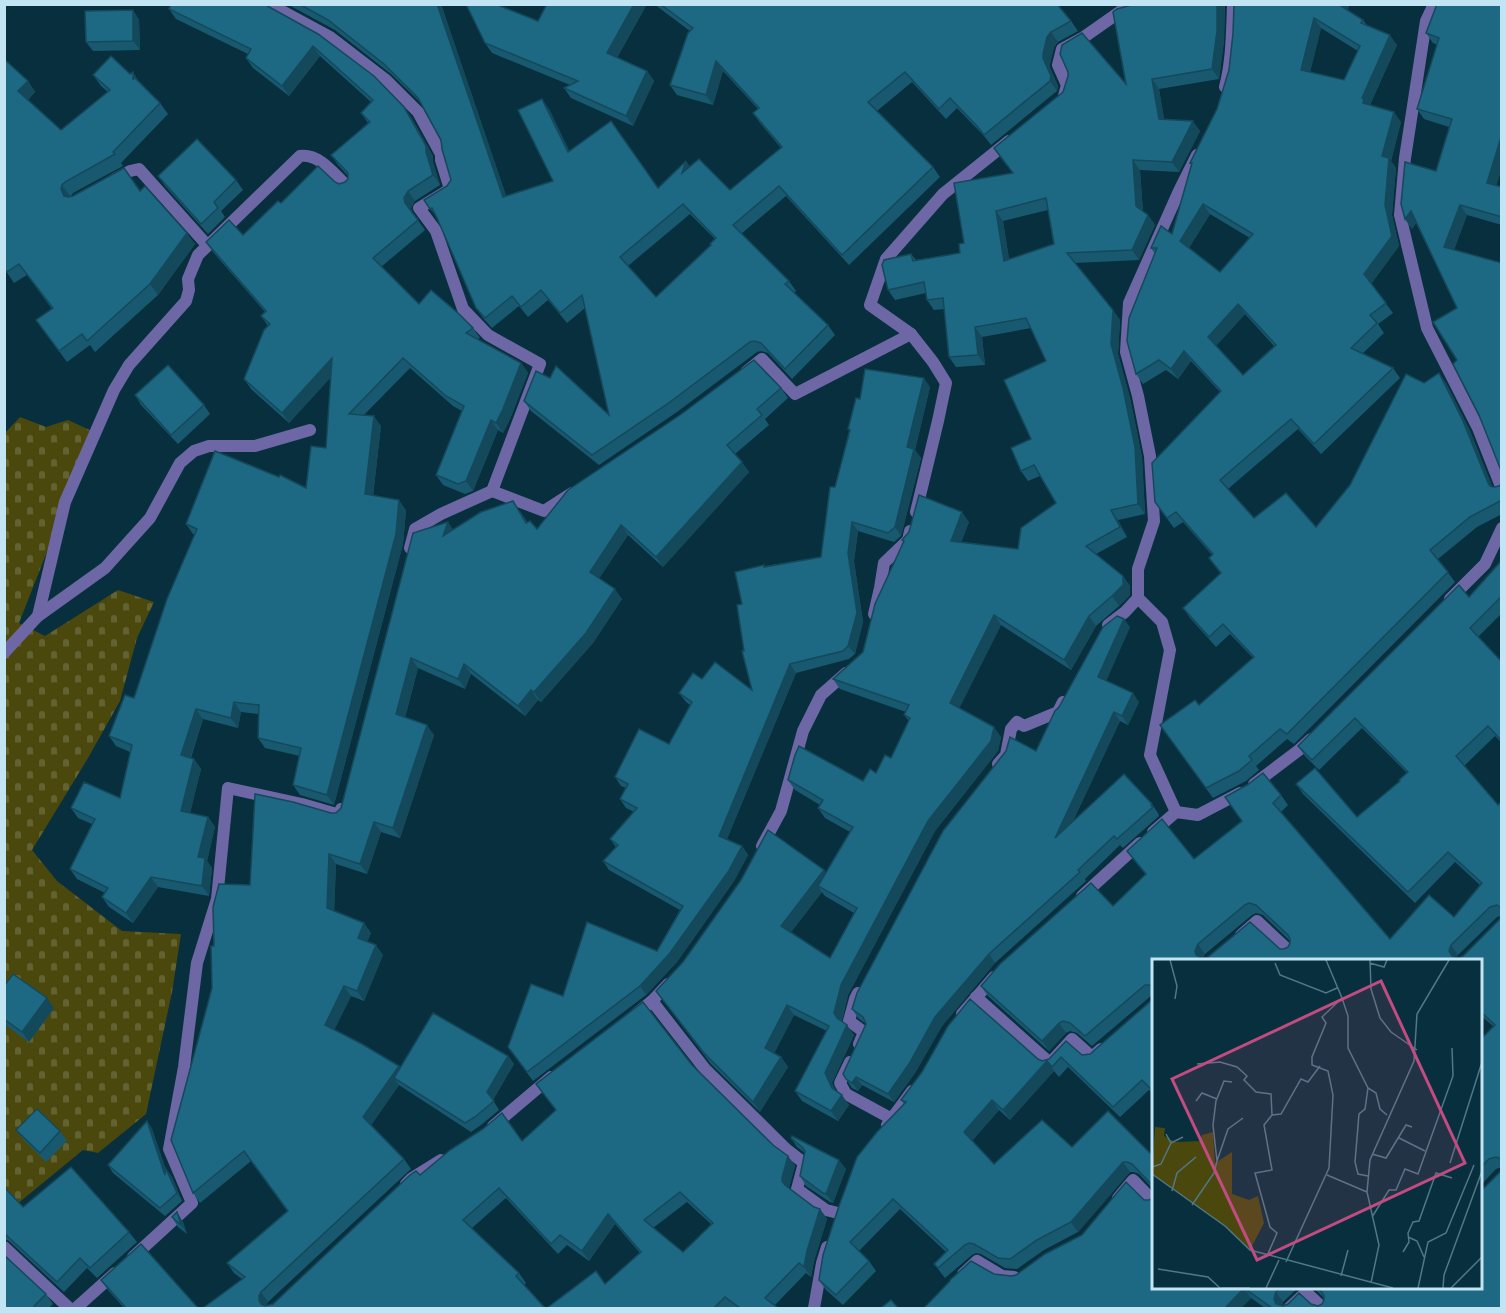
<svg xmlns="http://www.w3.org/2000/svg" width="1506" height="1313" font-family="Cabin,sans-serif">
	<defs>
		<pattern id="cemetery-stones" width="16" height="16" patternUnits="userSpaceOnUse" patternTransform="scale(1.5)"><rect width="16" height="16" fill="#4b480d"/><path d="M2 7V4a2 2 0 0 1 4 0v3zM10 15v-3a2 2 0 0 1 4 0v3z" fill="#636231"/></pattern>
	</defs>
	<rect width="100%" height="100%" fill="#082f3d"/>
	<!-- cemetery -->
	<polygon fill="url(#cemetery-stones)" points="20,417 46,427 68,420 94,432 19,623 45,636 118,590 154,602 137,638 120,701 88,758 32,850 57,881 122,931 181,934 172,992 146,1114 98,1153 83,1150 5,1214 4,434"/>
	<g fill="none" stroke-linecap="round" stroke-linejoin="round">
		<!-- street -->
		<g stroke="#6d68a5" stroke-width="12">
			<polyline points="269,4 330,37 386,80 418,112 441,154 441,160 450,189 419,208 436,231 463,309 488,335 540,364 492,491 441,514 415,529 410,548"/>
			<polyline points="1434,4 1426,21 1417,80 1405,158 1400,215 1427,328 1478,428 1502,489"/>
			<path d="M1225 87C1232 60 1232 32 1233 4"/>
			<polyline points="1064,96 1067,85 1058,65 1062,49 1084,37 1121,11 1151,4"/>
			<polyline points="113,180 130,171 139,169 207,245"/>
			<polyline points="746,372 762,359 795,394 911,334"/>
			<polyline points="492,491 544,511 572,493"/>
			<polyline points="916,512 938,421 946,383 933,362 911,334 870,305 886,259 943,194 1009,141"/>
			<polyline points="1450,599 1485,564 1502,528"/>
			<polyline points="874,614 880,588 884,563 908,540 910,531"/>
			<polyline points="38,616 105,568 150,518 180,463 194,451 209,446 255,446 310,430"/>
			<polyline points="1108,625 1125,612 1138,598"/>
			<path d="M4 653 38 616 65 502 114 390 129 365 186 301 189 290 188 279 198 255 300 156C319 153 334 174 347 186"/>
			<polyline points="998,764 1006,755 1011,729 1017,722 1024,726 1058,712 1063,702"/>
			<polyline points="1254,784 1299,750 1311,739"/>
			<polyline points="1176,812 1150,755 1170,650 1162,622 1138,598 1138,569 1154,521 1150,456 1138,396 1126,352 1129,303 1179,191 1197,155"/>
			<polyline points="1153,832 1176,812 1198,815 1240,793"/>
			<polyline points="762,846 781,811 803,731 821,695 846,673"/>
			<polyline points="1082,896 1140,843"/>
			<polyline points="1241,935 1257,921 1289,951"/>
			<polyline points="858,993 855,999 849,1021 864,1032 859,1044"/>
			<polyline points="976,997 1050,1063 1072,1039 1092,1057 1101,1049"/>
			<polyline points="652,1001 705,1069 786,1149 804,1163 797,1189 826,1210 838,1213"/>
			<polyline points="962,1014 994,977"/>
			<polyline points="635,1015 652,1001 668,984"/>
			<polyline points="850,1062 840,1083 846,1094 892,1119"/>
			<polyline points="887,1125 912,1091"/>
			<polyline points="493,1126 551,1077"/>
			<polyline points="406,1184 412,1178 441,1160"/>
			<polyline points="1118,1198 1133,1180 1154,1202"/>
			<polyline points="4,1247 69,1308"/>
			<polyline points="133,1257 192,1203 169,1149 184,1067 197,963 217,899 228,788 302,804 340,815 341,809"/>
			<polyline points="963,1274 977,1261 1002,1276 1014,1277"/>
			<polyline points="76,1308 115,1273"/>
			<polyline points="814,1308 822,1263 827,1247"/>
			<polyline points="1289,1308 1306,1292 1323,1308"/>
		</g>
	</g>
	<!-- wall -->
	<g fill="#195970" fill-rule="evenodd">
		<polygon points="264,4 411,117 433,156 433,162 440,185 415,201 411,208 412,212 425,230 381,267 419,304 473,328 480,338 478,339 521,363 528,373 510,419 503,433 498,430 473,491 465,494 443,485 436,475 462,411 453,406 410,368 364,415 381,426 373,496 406,510 403,544 334,805 300,795 293,785 300,756 265,748 258,738 259,714 241,712 238,728 203,719 191,758 194,759 201,769 190,813 208,817 215,827 207,861 212,868 209,896 158,887 133,923 109,907 102,897 105,893 77,879 70,869 92,824 78,818 71,808 120,798 130,752 116,746 109,736 134,698 195,535 193,534 186,524 306,488 326,448 331,377 289,423 251,389 244,379 268,326 261,316 265,312 213,252 206,242 243,235 281,203 335,182 339,184 345,182 348,179 348,176 338,165 331,155 368,123 361,113 371,102 320,56 289,96 253,68 246,58 248,54 176,19 169,9"/>
		<path d="M287 4H441L506 196 553 181 549 109 569 151 658 188 686 161 689 166 730 190 781 148 760 123 753 113 758 109 723 71 713 105 677 95 670 85 690 31 654 4H1057L1071 21 1078 31 1058 42 1054 47 1050 64V68L1058 86 1057 91 991 145 984 136 957 108 946 119 912 82 877 111 933 167 940 177 849 265 786 196 741 234 789 281 796 291 794 293 828 325 835 335 792 379 768 353 761 351 757 352 677 412 599 465 531 411 524 401 609 415 585 308 567 323 548 300 528 317 519 306 492 328 483 318 476 308 437 218 424 200 447 186 451 180 441 140 422 104 391 74 335 30ZM690 214 715 239 711 245 656 297 628 266Z"/>
		<polygon points="547,4 647,4 617,58 647,71 654,81 633,126 571,98 564,88 570,85 492,53 485,43 538,21"/>
		<path d="M1135 4H1225L1224 41 1219 79 1159 89 1164 119 1200 131 1179 172 1140 170 1143 212 1148 215 1155 225 1139 260 1075 263 1120 320 1118 354 1130 398 1142 457 1145 514 1118 520 1127 537 1096 554 1123 576 1130 586V595L1119 606 1096 626 1071 670 1001 625 959 708 1001 737 998 751 935 831 848 995 842 1021 854 1035 832 1083 836 1091 849 1105 838 1121 802 1101 795 1091 827 1031 794 1015 774 1053 781 1057 788 1067 760 1112 711 1064 656 991 824 870 826 873 850 832 825 818 818 808 820 805 795 790 788 780 863 781 876 773 891 758 909 721 904 715 906 712 840 689 833 679 863 652 904 543 902 540 969 522 961 542 1018 549 1056 503 1040 476 1028 481 1021 471 1031 439 1046 361 1031 328 982 337 985 365 956 367 949 357 944 309 934 310 927 300 926 293 895 300 888 290 911 254 916 260 960 253 964 243 1013 174 1126 84ZM1048 210 1054 244 1009 259 1003 221ZM822 892 825 896 854 913 830 958 791 932Z"/>
		<polygon points="1502,4 1502,168 1496,185 1502,187 1502,225 1467,215 1454,250 1502,263 1457,360 1457,308 1416,223 1412,229 1405,219 1436,171 1449,127 1424,119 1417,109 1437,45 1433,43 1426,33"/>
		<polygon points="133,10 139,20 140,50 93,51 86,42"/>
		<path d="M1349 11 1363 20 1367 25 1397 45 1370 105 1401 122 1391 161 1396 168 1392 215 1399 246 1371 284 1393 313 1378 324 1384 333 1363 353 1393 368 1400 378 1321 454 1298 429 1228 489 1254 518 1316 527 1350 485 1424 383H1446L1470 431 1492 486 1494 487 1499 486 1502 483V514L1477 527 1438 559 1455 582 1294 744 1287 739 1256 766 1259 770 1246 781 1213 798 1160 725 1199 705 1253 658 1230 634 1216 647 1190 618 1183 608 1221 574 1209 558 1212 555 1183 522 1174 528 1155 502 1220 392 1191 361 1178 379 1166 370 1143 384 1136 374 1155 254 1151 248 1172 234 1191 165 1190 163 1217 109 1229 70 1233 33ZM1321 28 1358 51 1344 80 1310 72ZM1210 214 1250 238 1220 272 1189 248ZM1245 314 1274 346 1243 375 1216 346Z"/>
		<polygon points="93,75 140,83 160,103 168,114 121,163 123,166 73,193 70,197 140,191 195,244 158,295 95,352 90,345 67,362 36,320 52,309 27,275 14,283 4,268 28,81 35,92 28,100 61,130 108,92 101,86"/>
		<polygon points="158,176 236,180 243,190 221,211 225,217 208,234 165,186"/>
		<polygon points="930,387 915,450 921,458 901,536 894,542 858,531 854,561 863,622 855,654 849,659 796,673 727,839 742,846 748,855 734,881 677,962 646,995 533,1081 508,1047 563,996 657,951 680,910 609,870 603,861 616,847 610,839 634,812 626,808 620,799 626,788 621,786 615,777 669,744 690,705 686,702 679,693 702,679 752,690 744,651 742,604 765,566 821,557 835,487 849,431 848,429 860,399"/>
		<path d="M781 388 788 398 765 419 769 425 735 454 749 472 663 567 628 535 599 578 622 599 593 643 541 702 538 700 525 716 471 674 465 689 418 668 405 718 434 735 400 838 381 832 367 874 336 864 334 911 364 923 371 933 367 942 383 955 364 1001 351 996 334 1030 399 1066 400 1067 508 1056 514 1064 493 1100 499 1110 481 1125 471 1132 399 1085 371 1125 404 1159 411 1169 268 1302 266 1306 273 1304 420 1175 522 1141 692 1065 773 1145 788 1156 795 1166 789 1188 814 1207 820 1209 827 1219 814 1261 811 1277 806 1273 774 1306 778 1308H735L732 1307 730 1308H547L605 1284 640 1253 615 1224 589 1261 567 1245 558 1254 506 1198 472 1228 519 1273 526 1283 524 1285 545 1308H203L242 1279 234 1273 227 1263 287 1211 251 1161 200 1203 193 1193 212 988 214 946 250 885 331 813H336L341 808 453 529 520 511 527 522 537 529ZM687 1202 711 1224 683 1252 653 1228Z"/>
		<polygon points="135,395 204,405 210,414 178,444 141,405"/>
		<path d="M1502 560V613L1478 637 1502 662V743L1495 736 1464 766 1498 805 1502 801V916L1497 917 1458 955 1457 958H1458L1463 956 1502 917V1167L1496 1169 1480 1186V1040L1493 1026 1480 1015V960H1154V995H1152L1092 1046 1077 1033 1070 1031 1066 1033 1049 1051 988 996 981 986 1113 906 1146 875 1127 851 1194 859 1281 795 1288 805 1281 812 1390 939 1454 917 1480 885 1455 862 1415 903 1303 794 1296 784 1357 817 1400 781 1407 773 1362 728 1319 770 1305 756 1298 746 1469 597ZM1256 913 1263 915 1290 941V943L1288 947 1284 949 1203 958 1205 954 1252 915Z"/>
		<polygon points="1130,627 1106,681 1139,702 1128,725 1120,721 1073,821 1152,804 1158,813 1159,816 1123,848 1120,845 1085,879 1086,881 995,963 942,1026 915,1073 894,1102 862,1085 858,1091 852,1088 846,1079 866,1024 858,1018 852,1009 1036,751 1059,707"/>
		<polygon points="4,986 54,1008 29,1042 4,1024"/>
		<polygon points="1154,997 1154,1094 1149,1090 1120,1117 1068,1067 1059,1077 1054,1071 1010,1120 999,1110 972,1141 994,1164 1072,1147 1152,1155 1154,1153 1154,1190 1139,1174 1134,1172 1130,1172 1078,1232 1044,1250 1017,1269 1005,1268 981,1254 976,1253 972,1255 945,1278 934,1264 946,1252 900,1209 859,1251 869,1261 876,1271 843,1305 826,1290 819,1280 904,1104 901,1100 1038,1059 1042,1061 1049,1059 1090,1054 1153,999"/>
		<polygon points="147,1121 152,1129 166,1170 166,1169 172,1177 182,1201 165,1216 113,1173 108,1165"/>
		<polygon points="16,1130 60,1131 67,1141 46,1162 23,1139"/>
		<polygon points="791,1138 846,1169 833,1203 830,1202 806,1186 800,1176 805,1153 797,1147"/>
		<polygon points="4,1187 23,1207 129,1232 137,1242 97,1278 87,1268 64,1292 9,1241 4,1239"/>
		<polygon points="1153,1198 1154,1287 1299,1287 1283,1302 1282,1306 1311,1304 1318,1306 1322,1304 1324,1300 1324,1298 1313,1287 1480,1287 1502,1308 1265,1308 1251,1298 1241,1308 994,1274 1011,1276 1016,1275 1082,1235 1144,1200 1149,1200"/>
		<polygon points="172,1217 183,1222 187,1234 178,1227"/>
		<polygon points="101,1280 198,1308 124,1308 108,1290"/>
		<polygon points="46,1294 53,1304 49,1308 4,1308"/>
	</g>
	<!-- shaded-wall -->
	<g fill="#14495b">
		<polygon points="437,4 441,4 510,207 503,197"/>
		<polygon points="634,4 647,4 614,63 607,53"/>
		<polygon points="1217,4 1225,4 1224,41 1219,79 1212,69"/>
		<polygon points="1341,4 1349,4 1348,16 1341,6"/>
		<polygon points="133,10 139,20 140,50 133,41"/>
		<polygon points="1314,18 1321,28 1308,80 1301,70"/>
		<polygon points="1051,32 1058,42 1054,47 1050,64 1050,68 1058,86 1057,91 1050,81 1043,54 1047,37"/>
		<polygon points="1390,35 1397,45 1369,106 1363,103 1362,98"/>
		<polygon points="313,46 320,56 289,96 282,86"/>
		<polygon points="716,61 723,71 713,105 706,95"/>
		<polygon points="647,71 654,81 633,126 626,116"/>
		<polygon points="133,72 140,83 133,80"/>
		<polygon points="1152,79 1159,89 1166,129 1159,119"/>
		<polygon points="28,81 35,92 26,102 18,91"/>
		<polygon points="542,99 549,109 575,162 568,152"/>
		<polygon points="404,107 411,117 433,156 433,162 440,185 433,175"/>
		<polygon points="1394,112 1401,122 1391,161 1396,168 1392,215 1399,246 1371,284 1364,274 1385,205 1382,156"/>
		<polygon points="1193,121 1200,131 1179,172 1172,162"/>
		<polygon points="1502,134 1502,168 1494,193 1487,183"/>
		<polygon points="1133,160 1140,170 1143,216 1136,206"/>
		<polygon points="686,161 693,171 682,173"/>
		<polygon points="62,185 70,196 69,200 64,196 61,189"/>
		<polygon points="408,191 415,201 411,208 412,213 405,203 404,198"/>
		<polygon points="1203,204 1210,214 1187,251 1180,241"/>
		<polygon points="1460,205 1467,215 1451,257 1444,247"/>
		<polygon points="996,211 1003,221 1011,271 1004,261"/>
		<polygon points="1411,211 1418,221 1412,229 1405,219"/>
		<polygon points="1148,215 1155,225 1139,260 1132,250"/>
		<polygon points="187,233 195,244 158,295 150,284"/>
		<polygon points="1238,304 1245,314 1215,347 1208,337"/>
		<polygon points="1113,310 1120,320 1118,354 1130,398 1142,457 1145,514 1138,504 1111,344"/>
		<polygon points="975,327 982,337 985,365 978,355"/>
		<polygon points="1184,351 1191,361 1178,379 1171,369"/>
		<polygon points="332,358 339,368 289,423 282,413"/>
		<polygon points="521,363 528,373 510,419 503,433 496,423"/>
		<polygon points="1439,373 1446,383 1470,431 1495,493 1488,483"/>
		<polygon points="924,378 930,387 915,450 921,458 901,536 895,527 907,447"/>
		<polygon points="374,416 381,426 372,504 365,494"/>
		<polygon points="491,420 498,430 473,491 466,481"/>
		<polygon points="742,462 749,472 663,567 656,557"/>
		<polygon points="399,500 406,510 403,544 334,805 327,795"/>
		<polygon points="1111,510 1118,520 1127,537 1120,527"/>
		<polygon points="962,512 969,522 958,551 951,541"/>
		<polygon points="448,522 455,532 443,536"/>
		<polygon points="852,522 858,531 854,561 863,622 855,654 848,646 848,553"/>
		<polygon points="621,525 628,535 597,582 590,572"/>
		<polygon points="1123,576 1130,586 1130,595 1119,606 1112,596"/>
		<polygon points="615,589 622,599 593,643 541,702 534,692"/>
		<polygon points="994,615 1001,625 957,713 950,703"/>
		<polygon points="1089,616 1096,626 1071,670 1064,660"/>
		<polygon points="1124,619 1130,627 1104,686 1098,677"/>
		<polygon points="411,658 418,668 403,724 396,714"/>
		<polygon points="464,664 471,674 465,689 458,679"/>
		<polygon points="790,664 796,673 725,844 719,836"/>
		<polygon points="531,690 538,700 525,716 518,706"/>
		<polygon points="1133,693 1139,702 1128,725 1122,716"/>
		<polygon points="234,702 241,712 238,728 231,718"/>
		<polygon points="196,709 203,719 188,765 181,755"/>
		<polygon points="1114,712 1120,721 1061,847 1055,838"/>
		<polygon points="427,725 434,735 400,838 393,828"/>
		<polygon points="994,727 1001,737 998,751 935,831 848,995 841,1023 834,1013 841,985 928,821"/>
		<polygon points="194,759 201,769 188,821 181,811"/>
		<polygon points="208,817 215,827 207,861 212,868 209,896 202,886 198,857"/>
		<polygon points="374,822 381,832 367,874 360,864"/>
		<polygon points="742,846 748,855 734,881 677,962 646,995 640,986"/>
		<polygon points="329,854 336,864 334,918 327,908"/>
		<polygon points="824,870 831,880 818,886 822,892 788,936 781,926"/>
		<polygon points="151,877 158,887 133,923 126,913"/>
		<polygon points="364,923 371,933 365,948 358,938"/>
		<polygon points="1198,944 1205,954 1202,960 1196,955 1195,951"/>
		<polygon points="376,945 383,955 364,1001 357,991"/>
		<polygon points="1451,945 1458,955 1456,960 1455,960 1449,951"/>
		<polygon points="989,954 995,963 942,1026 915,1073 894,1102 888,1094 935,1017"/>
		<polygon points="344,986 351,996 332,1035 325,1025"/>
		<polygon points="47,998 54,1008 29,1042 22,1032"/>
		<polygon points="787,1005 794,1015 772,1058 765,1048"/>
		<polygon points="1059,1023 1066,1033 1049,1051 1042,1041"/>
		<polygon points="847,1025 854,1035 832,1083 839,1098 832,1088 825,1073"/>
		<polygon points="508,1056 514,1064 493,1100 487,1092"/>
		<polygon points="781,1057 788,1067 760,1112 753,1102"/>
		<polygon points="1047,1061 1054,1071 1010,1120 1003,1110"/>
		<polygon points="399,1066 406,1076 394,1078 399,1085 370,1127 363,1117"/>
		<polygon points="856,1077 862,1085 858,1091 852,1083"/>
		<polygon points="842,1095 849,1105 838,1121 831,1111"/>
		<polygon points="992,1100 999,1110 971,1142 964,1132"/>
		<polygon points="147,1121 152,1129 170,1183 165,1175"/>
		<polygon points="788,1156 795,1166 789,1188 789,1191 782,1181 782,1178"/>
		<polygon points="839,1160 846,1169 833,1203 826,1194"/>
		<polygon points="1123,1162 1130,1172 1078,1232 1071,1222"/>
		<polygon points="166,1169 172,1177 182,1201 177,1193"/>
		<polygon points="820,1209 827,1219 814,1261 811,1277 804,1267 807,1251"/>
		<polygon points="177,1212 183,1222 187,1234 181,1225"/>
		<polygon points="608,1214 615,1224 589,1261 582,1251"/>
		<polygon points="1244,1288 1251,1298 1241,1308 1225,1308"/>
		<polygon points="261,1292 268,1302 265,1308 259,1300 259,1296"/>
		<polygon points="1276,1292 1283,1302 1281,1308 1276,1304 1274,1299"/>
	</g>
	<!-- building -->
	<g fill="#1d6882" stroke="#14495b" stroke-width="1.5" fill-rule="evenodd">
		<polygon points="171,4 264,4 318,34 374,76 404,107 426,146 426,152 433,175 408,191 404,198 405,203 418,220 373,258 419,304 431,290 459,314 473,328 466,333 521,363 503,409 496,423 491,420 466,481 458,484 436,475 464,406 446,396 403,358 349,414 374,416 365,494 399,500 396,534 327,795 293,785 301,748 258,738 259,705 234,702 231,718 196,709 181,755 194,759 181,811 208,817 198,857 205,858 202,886 151,877 126,913 102,897 108,888 70,869 95,819 71,808 84,782 120,798 132,745 109,736 125,695 134,698 167,599 197,529 186,524 215,451 279,477 280,475 306,488 311,446 326,448 332,358 282,413 244,379 264,330 270,324 261,316 266,311 206,242 229,220 243,235 278,201 281,203 318,166 335,182 339,184 345,182 348,179 348,173 331,155 370,122 361,113 373,100 313,46 282,86 246,58 251,49 169,9"/>
		<path d="M299 4H437L503 197 553 181 518 110 542 99 568 152 611 121 658 188 686 161 682 173 699 159 730 190 782 147 753 113 759 108 716 61 706 95 670 85 688 33 693 28 660 4H1057L1071 21 1051 32 1047 37 1043 54V58L1051 76 1050 81 984 135 977 126 950 98 939 109 905 72 868 102 933 167 842 255 779 186 733 225 789 281 785 284 828 325 785 369 761 343 754 341 750 342 670 402 592 455 524 401 536 371 550 378 556 366 609 415 582 295 560 313 541 290 521 307 512 296 485 318 476 308 437 218 432 208 430 209 424 200 447 186 451 180 442 149 441 140 418 98 384 64 328 20ZM683 204 716 238 710 244 711 245 656 297 620 257Z"/>
		<polygon points="466,4 495,4 538,21 547,4 634,4 607,53 647,71 626,116 564,88 578,81 485,43"/>
		<path d="M1135 4H1217V31L1212 69 1152 79 1159 119 1193 121 1172 162 1133 160 1136 206 1148 215 1132 250 1067 253 1113 310 1111 344 1123 388 1135 447 1138 504 1111 510 1120 527 1086 546 1123 576V585L1112 596 1089 616 1064 660 994 615 950 703 994 727 991 741 928 821 841 985 834 1013 837 1018 847 1025 825 1073 832 1088 842 1095 831 1111 795 1091 829 1026 787 1005 765 1048 781 1057 753 1102 704 1053 656 991 683 962 741 880 768 830 824 870 781 926 830 958 857 908 818 886 853 827 818 808 823 800 788 780 795 755 799 746 863 781 870 769 876 773 885 755 891 758 910 718 904 715 909 705 833 679 863 652 875 604 904 541 902 540 909 532 919 495 962 512 951 541 1018 549 1021 528 1056 503 1034 465 1021 471 1011 448 1031 439 1004 380 1046 361 1026 318 975 327 978 355 949 357 943 298 927 300 924 282 888 290 882 265 884 260 911 254 913 261 960 253 959 244 964 243 954 183 1013 173 994 148 1063 92 1068 76V72L1060 54 1062 45 1082 33 1126 84 1113 12 1117 9ZM1046 198 1054 244 1004 261 996 211Z"/>
		<path d="M1234 4H1341V6L1363 20 1361 23 1390 35 1362 98 1364 99 1363 103 1394 112 1382 156 1389 158 1385 205 1392 236 1364 274 1386 303 1370 315 1377 323 1351 348 1393 368 1314 444 1291 419 1220 480 1254 518 1286 493 1316 527 1350 485 1406 374 1424 383 1439 373 1463 421 1488 483 1490 486 1494 487 1499 486 1502 483V500L1470 517 1430 550 1448 572 1287 734 1280 729 1249 756 1252 760 1239 771 1206 788 1160 725 1195 700 1199 705 1254 657 1223 624 1209 637 1183 608 1221 573 1209 558 1213 554 1176 512 1167 518 1155 502 1152 463 1221 391 1184 351 1171 369 1159 360 1136 374 1127 341 1129 318 1157 248H1151L1161 226 1172 234 1192 163H1190L1217 109 1229 70 1233 33ZM1314 18 1360 46 1344 80 1301 70ZM1203 204 1253 234 1220 272 1180 241ZM1238 304 1276 345 1243 375 1208 337Z"/>
		<polygon points="1437,4 1502,4 1502,134 1487,183 1502,187 1502,217 1460,205 1444,247 1502,263 1502,473 1479,415 1453,364 1457,360 1433,322 1457,308 1411,211 1405,219 1401,204 1405,162 1436,171 1452,119 1417,109 1439,38 1426,33"/>
		<polygon points="133,10 133,41 86,42 85,11"/>
		<polygon points="111,56 130,74 133,72 133,80 134,77 160,103 113,152 115,154 65,182 62,185 61,189 64,196 68,197 73,196 124,168 140,191 145,186 187,233 150,284 87,341 82,334 59,351 36,320 53,308 19,264 7,272 4,268 4,59 28,81 18,91 61,130 110,90 93,75"/>
		<polygon points="197,139 236,180 214,202 218,208 201,224 158,176"/>
		<path d="M754 360 781 388 757 409 762 415 727 445 742 462 656 557 621 525 590 572 615 589 586 633 534 692 531 690 518 706 464 664 458 679 411 658 396 714 427 725 393 828 374 822 360 864 329 854 327 908 364 923 358 938 376 945 357 991 344 986 325 1025 362 1044 399 1066 363 1117 404 1159 261 1292 259 1296V1300L261 1304 265 1306 273 1304 410 1175 416 1171 420 1175 450 1150 483 1129 502 1113 522 1141 556 1110 536 1084 643 1002 692 1065 773 1145 788 1156 782 1178V1181L785 1185 814 1207 820 1209 807 1251 804 1267 799 1263 765 1298 778 1308H740L725 1297 714 1308H547L596 1271 605 1284 641 1252 608 1214 582 1251 560 1235 551 1244 499 1188 463 1220 519 1273 516 1276 545 1308H203L245 1277 227 1263 288 1211 244 1151 193 1193 171 1140 212 988 211 946H214L213 907 219 884 250 885 255 794 293 802 331 813H336L341 808 413 533 448 522 443 536 481 512 513 501 526 523 530 521 537 529 568 490 680 415ZM680 1192 713 1223 683 1252 644 1220Z"/>
		<polygon points="168,365 204,405 171,435 135,395"/>
		<polygon points="865,369 924,378 907,447 914,449 895,527 888,533 852,522 848,553 857,613 848,646 843,651 790,664 719,836 742,846 728,872 670,953 640,986 527,1072 508,1047 531,984 563,996 587,922 657,951 683,906 603,861 618,845 610,839 637,808 620,799 628,784 615,777 639,729 669,744 692,702 679,693 693,673 702,679 715,662 752,690 742,651 744,651 737,605 742,604 735,572 764,565 764,567 821,557 830,487 835,487 850,430 848,429 856,398 860,399"/>
		<path d="M1502 560V596L1470 628 1502 662V741L1488 726 1456 756 1498 805 1502 801V909L1500 907 1497 905 1490 907 1451 945 1449 951 1452 956 1458 958 1463 956 1502 917V1161L1501 1159 1496 1157 1489 1159 1480 1168V1040L1495 1025 1480 1011V960H1154V988L1150 985H1145L1085 1036 1070 1023 1063 1021 1059 1023 1042 1041 981 986 1000 964 1091 883 1113 906 1146 874 1127 851 1162 819 1194 859 1242 821 1225 797 1247 785 1263 773 1281 795 1273 803 1390 939 1429 895 1454 917 1482 883 1448 852 1408 892 1296 784 1315 768 1357 817 1400 781 1399 780 1408 772 1355 718 1312 760 1298 746 1459 585 1469 597ZM1249 903 1256 905 1288 935 1290 939V943L1288 947 1284 949H1280L1250 922 1208 957 1204 958 1200 957 1196 955 1195 951 1198 944 1245 905Z"/>
		<polygon points="1117,616 1124,619 1098,677 1133,693 1122,716 1114,712 1055,838 1124,774 1152,804 1151,805 1153,807 1117,839 1114,836 1078,870 1080,872 989,954 935,1017 909,1064 888,1094 856,1077 852,1083 846,1079 843,1074 866,1024 863,1017 852,1009 857,993 943,831 1006,751 1010,737 1036,751 1055,711 1059,707 1103,627"/>
		<polygon points="13,974 47,998 22,1032 4,1019 4,986"/>
		<polygon points="1154,997 1154,1092 1142,1080 1113,1107 1061,1057 1052,1067 1047,1061 1003,1110 992,1100 964,1132 994,1164 1042,1120 1072,1147 1108,1111 1152,1155 1154,1153 1154,1187 1132,1164 1127,1162 1123,1162 1071,1222 1037,1240 1010,1259 998,1258 974,1244 969,1243 965,1245 938,1268 934,1264 948,1250 893,1199 850,1242 869,1261 836,1295 819,1280 823,1255 839,1206 857,1157 877,1132 906,1102 901,1100 922,1072 948,1026 970,999 1038,1059 1042,1061 1049,1059 1066,1041 1082,1055 1090,1054 1153,999"/>
		<polygon points="433,1013 508,1056 487,1092 494,1101 475,1117 465,1123 394,1078"/>
		<polygon points="37,1109 60,1131 40,1153 16,1130"/>
		<polygon points="147,1121 165,1175 166,1169 177,1193 160,1208 108,1165"/>
		<polygon points="792,1136 839,1160 826,1194 823,1193 800,1176 805,1151 802,1147 791,1138"/>
		<polygon points="71,1167 129,1232 90,1268 80,1258 57,1282 4,1233 4,1187 23,1207"/>
		<polygon points="1502,1170 1502,1308 1272,1308 1244,1288 1225,1308 924,1308 950,1281 950,1280 971,1261 994,1274 1011,1276 1016,1275 1045,1254 1082,1235 1126,1182 1144,1200 1149,1200 1153,1198 1154,1196 1154,1287 1281,1287 1276,1292 1274,1299 1276,1304 1283,1306 1288,1304 1299,1293 1311,1304 1318,1306 1322,1304 1324,1300 1324,1296 1322,1292 1317,1287 1480,1287 1480,1192"/>
		<polygon points="177,1212 181,1225 172,1217"/>
		<polygon points="141,1244 198,1308 126,1308 101,1280"/>
		<polygon points="4,1255 46,1294 34,1306 36,1308 4,1308"/>
		<polygon points="891,1300 898,1308 881,1308"/>
	</g>
	<!-- overview -->
	<g transform="translate(1152 959)">
		<rect width="330" height="330" fill="#082f3d"/>
		<path d="M3 168 13 169 12 177 23 183 48 182 50 176 61 173 63 204 80 193V235L97 241 106 237 112 264 98 291 73 267 0 215Z" fill="#4b480d"/>
		<path fill="none" stroke="#527786" stroke-width="1.5" d="M18 1 25 27 23 40M174 1 190 39M218 1 219 30 228 59 239 73 265 91M123 4 128 16 174 34 185 29M218 4 232 8 235 1M45 105 68 103 85 108 95 117 92 121 104 133 119 135 120 156 112 166 120 211 103 214 118 268 125 274 115 297M44 142 50 134 65 140M120 156 129 155 149 120 156 123 168 107M14 175 19 184 31 178M247 179 273 192M220 195 234 199 254 166 260 168M65 202 76 170 91 159M298 204 330 103M0 208 9 205 19 184M0 215 73 267 98 291 241 329M175 216 215 233M216 217 206 215 203 203 207 155 213 150 216 129M20 232 25 214 44 198M40 246 62 214 65 202 61 166 64 142 72 122 80 123M220 258 237 231H244L253 210 266 215 301 117 300 89M256 278 265 282 272 298M251 293 257 283 256 274 261 263 267 262 284 214 300 219M134 303 177 209 181 136 176 112 160 106V98L174 64 170 58 190 39 196 57V89L216 129 224 134 228 150 235 156M6 310 56 318 68 329M189 317 196 291M219 324 227 286 215 233 218 201 262 102 265 55 297 1M69 329H98M114 329 127 301M266 329 276 283 294 274 322 206M291 329 292 316 330 212M299 329 330 298"/>
		<path fill="#c24b81" fill-opacity="0.15" stroke="#c24b81" stroke-width="3" d="M229 22 313 204 105 301 20 120Z"/>
		<rect width="330" height="330" fill="none" stroke="#c2e4f3" stroke-width="3"/>
	</g>
	<!-- border -->
	<rect width="1506" height="1313" fill="none" stroke="#c2e4f3" stroke-width="12"/>
</svg>
